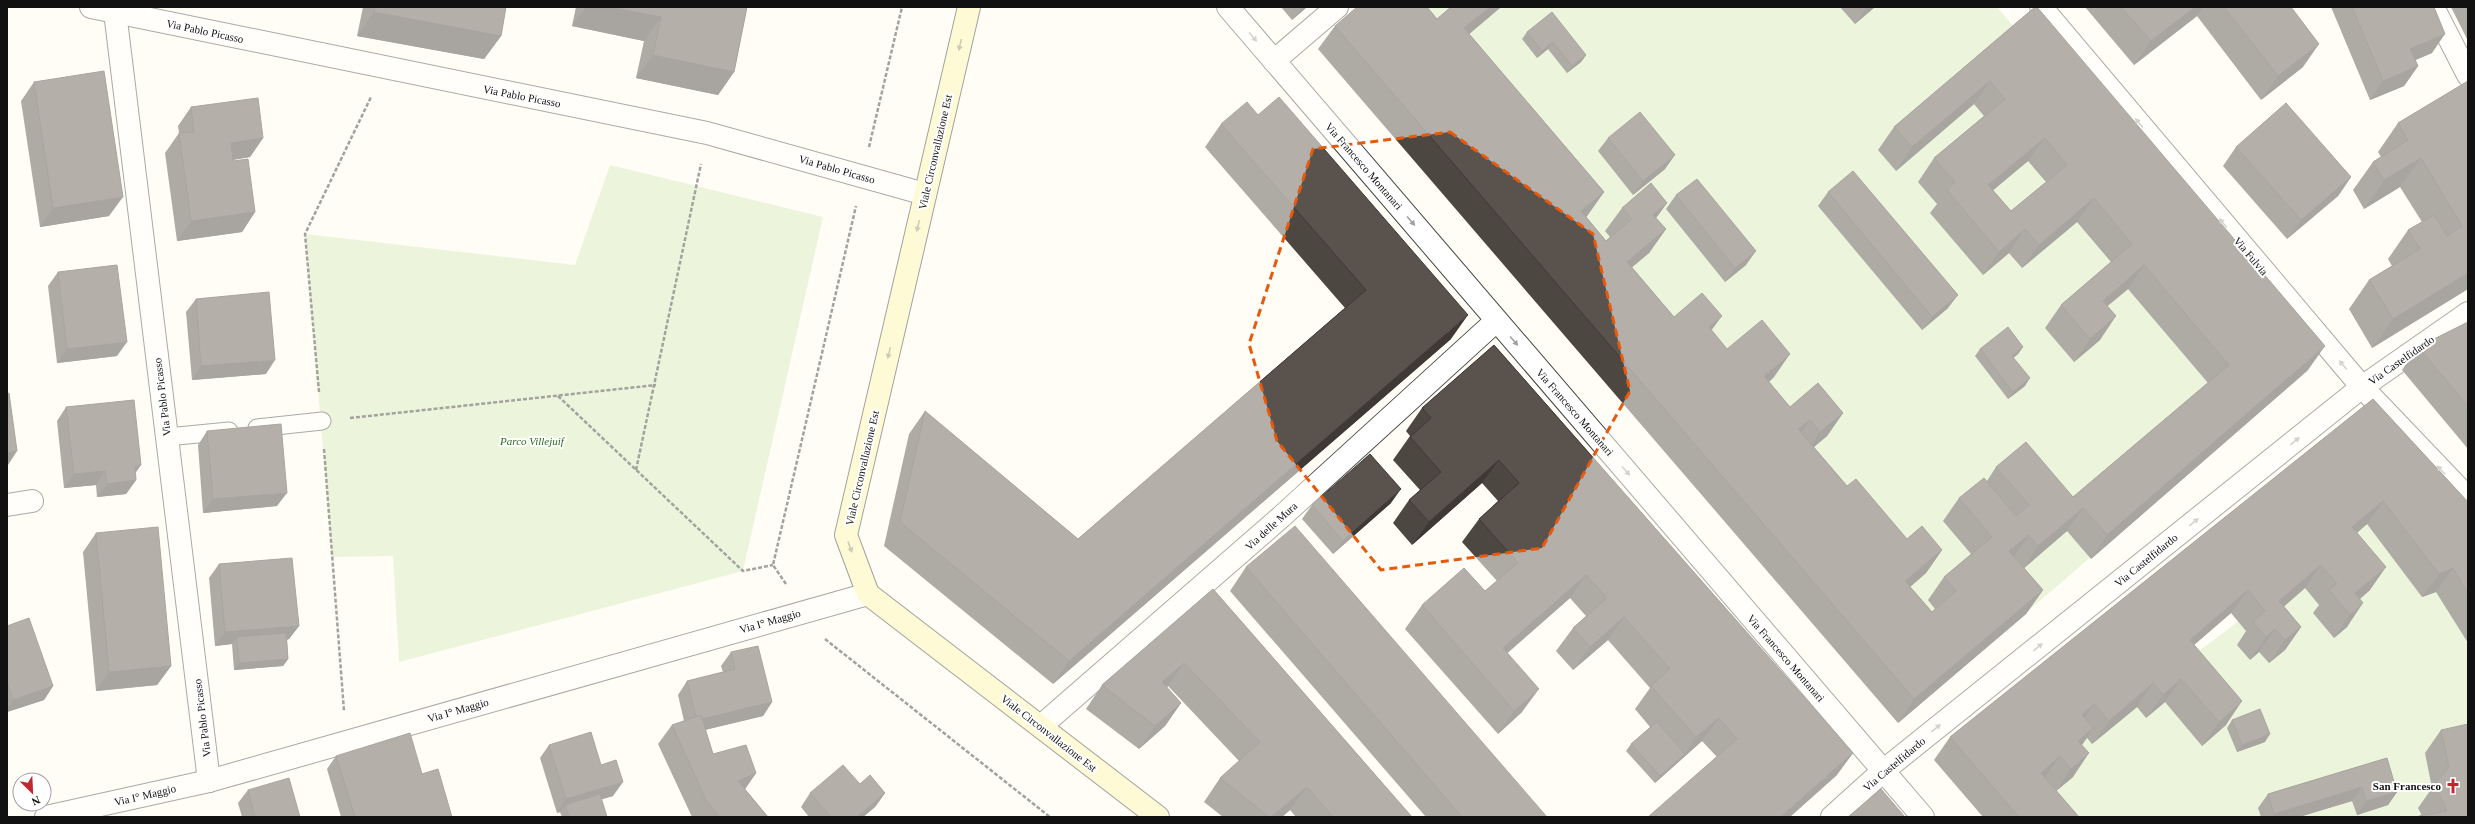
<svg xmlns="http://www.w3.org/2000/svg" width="2475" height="824" font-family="Georgia,serif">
	<rect width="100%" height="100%" fill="#fffdf5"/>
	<!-- green -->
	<g fill="#d5ebbd">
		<polygon points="1366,7 1997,7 2308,370 1898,723 1318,49"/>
		<polygon points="610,165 823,217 743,571 399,662 393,556 332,557 305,234 575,265"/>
		<polygon points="2367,524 2468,618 2468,737 2426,817 2024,817 2007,796"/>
	</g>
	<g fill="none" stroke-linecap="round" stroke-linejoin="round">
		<defs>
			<g id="service">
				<polyline points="257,428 322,421"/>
				<polyline points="167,437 229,431"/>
			</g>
			<g id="minor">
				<polyline points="91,7 707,133 925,194"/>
				<polyline points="1228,7 1923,817"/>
				<polyline points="2041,7 2362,387 2468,498"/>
				<polyline points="2433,7 2468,75"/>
				<polyline points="115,12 209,781"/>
				<polyline points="1274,61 1337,7"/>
				<polyline points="7,505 32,501"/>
				<polyline points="1041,726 1281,517 1496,321"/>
				<polyline points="46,817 209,781 868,594"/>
				<polyline points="1832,817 1883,771 2362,387 2468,313"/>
			</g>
			<polyline id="secondary" points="969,7 846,535 868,594 1158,817"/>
		</defs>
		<!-- service casing -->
		<use href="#service" stroke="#444" stroke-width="19"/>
		<!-- minor casing -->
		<use href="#minor" stroke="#444" stroke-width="24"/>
		<!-- secondary casing -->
		<use href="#secondary" stroke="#333" stroke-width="24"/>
		<!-- path -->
		<g stroke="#333" stroke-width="2.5" stroke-dasharray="4 2" stroke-linecap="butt">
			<polyline points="869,147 902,7"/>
			<polyline points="319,392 305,234 371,97"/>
			<polyline points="558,396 743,571 773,565"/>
			<polyline points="350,418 656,385"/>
			<polyline points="324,449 344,711"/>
			<polyline points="636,470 701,164"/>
			<polyline points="786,584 773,565 856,206"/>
			<polyline points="825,639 1050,817"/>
		</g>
		<!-- service -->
		<use href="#service" stroke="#fff" stroke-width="17"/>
		<!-- minor -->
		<use href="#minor" stroke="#fff" stroke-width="22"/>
		<!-- secondary -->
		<use href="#secondary" stroke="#fff6b0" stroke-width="22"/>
	</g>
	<!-- wall -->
	<g fill="#4d4742" fill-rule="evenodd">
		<polygon points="363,7 506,7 501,36 484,59 357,36"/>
		<polygon points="576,7 747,7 734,72 718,95 636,78 644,41 572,26"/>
		<polygon points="1281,7 1307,7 1292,20"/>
		<path d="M1451 7H1501L1469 34 1604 192 1587 216 1586 217 1606 241 1610 237 1605 231 1622 208 1667 203 1656 218 1666 229 1649 253 1632 267 1674 317 1711 330 1727 349 1774 377 1769 382 1790 407 1843 413 1827 436 1814 447 1847 486 1907 539 1942 550 1926 573 1910 587 1932 612 1935 609 1928 600 1944 577 1971 554 1943 521 1959 498 1987 481 1996 467 2073 497 2208 383 2128 289 2107 306 2100 340 2074 362 2045 328 2061 305 2111 262 2077 222 2022 268 2009 253 1983 275 1930 213 1937 204 1918 182 1934 158 1984 116 1974 104 1896 171 1878 150 1894 127 2035 7 2308 370 2091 559 2067 531 2024 568 2043 590 2026 614 1898 723 1318 49 1335 26 1437 19ZM2028 161 2046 182 2011 211 1993 190Z"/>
		<polygon points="1840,7 1875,7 1855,24"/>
		<polygon points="2085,7 2291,7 2303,67 2261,100 2197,16 2134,65"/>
		<polygon points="2331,7 2434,7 2432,53 2415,60 2418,66 2404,86 2370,100"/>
		<polygon points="2451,7 2468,7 2468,41"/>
		<polygon points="1527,32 1586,55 1581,62 1567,73 1548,49 1537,58 1522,39"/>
		<polygon points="2468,81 2468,289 2372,348 2349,309 2369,280 2392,266 2388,259 2408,230 2422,222 2400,187 2364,209 2353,190 2373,162 2381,157 2378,152 2398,123"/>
		<polygon points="34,82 109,216 40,227 21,101"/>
		<polygon points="191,107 263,138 250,157 233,160 255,212 242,232 177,241 165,153 179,133 178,126"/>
		<polygon points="1221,124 1451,339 1053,684 884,546 909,434 925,411 1078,539 1345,308 1205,147"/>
		<polygon points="1608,138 1665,169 1633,195 1598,151"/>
		<polygon points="2236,147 2351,177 2338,196 2287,239 2223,166"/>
		<polygon points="1828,192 1948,308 1922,330 1818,206"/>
		<polygon points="1676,195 1746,265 1725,282 1666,209"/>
		<polygon points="58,272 117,356 57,363 48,286"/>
		<polygon points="196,299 266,374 192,380 186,312"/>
		<polygon points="2468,322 2468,449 2402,370 2418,347"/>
		<polygon points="1494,345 1853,753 1836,776 1717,757 1702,741 1655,783 1626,751 1631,744 1650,727 1635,709 1650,688 1608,640 1573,670 1556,651 1573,628 1586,616 1570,598 1507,653 1522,712 1498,734 1405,629 1422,605 1485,591 1497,581 1462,542 1479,519 1498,501 1482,483 1412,545 1393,523 1409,500 1420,490 1393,460 1410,436 1406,431 1422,408"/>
		<polygon points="2023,347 2018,354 2013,358 2025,386 2008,399 1975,356 1980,349"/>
		<polygon points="2373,399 2468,502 2468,643 2436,592 2422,597 2367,524 2357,533 2370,590 2360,599 2347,627 2334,638 2313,613 2319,605 2305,588 2284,606 2301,627 2285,650 2269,663 2259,652 2250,660 2237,645 2246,631 2231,613 2194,645 2226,725 2202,746 2165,702 2146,718 2137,707 2092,744 2087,738 2082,745 2073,777 2056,791 2079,817 1983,817 1934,760 1950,737"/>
		<polygon points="66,407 135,474 136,480 126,494 97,497 96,485 64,488 57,421"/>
		<polygon points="207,431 277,506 203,513 198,445"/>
		<polygon points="1391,503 1333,554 1302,519 1312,505"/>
		<polygon points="96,533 171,666 157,685 96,691 83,552"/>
		<polygon points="219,564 299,626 289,639 287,640 288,659 283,666 234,670 232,644 215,646 209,578"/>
		<polygon points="1246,567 1547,817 1426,817 1230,591"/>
		<polygon points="1213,589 1412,817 1296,817 1290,810 1282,817 1223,817 1204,802 1220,778 1239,761 1168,686 1167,687 1181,703 1165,726 1139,749 1086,709 1102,685"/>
		<polygon points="7,626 53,686 44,700 7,712"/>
		<polygon points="731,652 772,702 763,716 705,730 713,754 756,773 745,789 768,817 692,817 658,744 672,725 684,721 678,695 687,681 723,672 721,666"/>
		<polygon points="2232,720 2265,742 2237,752 2227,728"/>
		<polygon points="2441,730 2468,817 2419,817 2422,816 2418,808 2432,788 2425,753"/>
		<polygon points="549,745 601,765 613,796 601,799 607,817 562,817 560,812 557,813 540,758"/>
		<polygon points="336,756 422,774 452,817 341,817 327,769"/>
		<polygon points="2387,758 2397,792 2388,805 2357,815 2352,801 2299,817 2261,817 2258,808 2268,794"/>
		<polygon points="860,784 885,793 875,807 863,817 809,817 801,807 810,793"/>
		<polygon points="248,790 300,817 242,817 238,803"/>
	</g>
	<!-- shaded-wall -->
	<g fill="#3f3936">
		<polygon points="586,7 609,7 661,17 644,41 572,26"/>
		<polygon points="1302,7 1307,7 1292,20"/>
		<polygon points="1490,7 1501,7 1448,52 1464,28"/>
		<polygon points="1867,7 1875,7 1855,24"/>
		<polygon points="2195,7 2203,7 2197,16 2134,65 2151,41"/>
		<polygon points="374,12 501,36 484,59 357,36"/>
		<polygon points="2445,34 2432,53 2397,68 2410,49"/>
		<polygon points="1553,42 1548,49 1537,58 1542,51"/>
		<polygon points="2319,44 2303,67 2261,100 2278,76"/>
		<polygon points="653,55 734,72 718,95 636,78"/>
		<polygon points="1586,55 1581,62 1567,73 1572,66"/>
		<polygon points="2418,66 2404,86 2370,100 2383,81"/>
		<polygon points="1990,81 1974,104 1896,171 1912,147"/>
		<polygon points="263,138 250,157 218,162 231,143"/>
		<polygon points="2045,138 2028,161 1972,208 1988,185"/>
		<polygon points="1675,155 1665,169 1633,195 1643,181"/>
		<polygon points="2421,158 2400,187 2364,209 2384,180"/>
		<polygon points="2351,177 2338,196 2287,239 2301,220"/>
		<polygon points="1604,192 1587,216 1564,235 1581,211"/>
		<polygon points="123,197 109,216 40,227 53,208"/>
		<polygon points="2094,198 2077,222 2022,268 2039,245"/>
		<polygon points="1667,203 1650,226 1653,215"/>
		<polygon points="255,212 242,232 177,241 191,221"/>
		<polygon points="1666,229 1649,253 1611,285 1627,262"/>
		<polygon points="2025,229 2009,253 1983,275 1999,252"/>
		<polygon points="1756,251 1746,265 1725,282 1735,268"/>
		<polygon points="2144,265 2128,289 2086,324 2103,301"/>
		<polygon points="2468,273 2468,289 2372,348 2393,319"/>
		<polygon points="1958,295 1948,308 1922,330 1932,317"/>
		<polygon points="1468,315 1451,339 1053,684 1069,661"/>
		<polygon points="1722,316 1705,339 1709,327"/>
		<polygon points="2116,316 2100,340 2074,362 2090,339"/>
		<polygon points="127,342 117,356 57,363 67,349"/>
		<polygon points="2325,346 2308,370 2091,559 2107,535"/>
		<polygon points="2023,347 2018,354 2007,363 2012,356"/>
		<polygon points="1790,354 1774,377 1748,400 1764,376"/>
		<polygon points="275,360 266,374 192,380 201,366"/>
		<polygon points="2030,378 2025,386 2008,399 2013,392"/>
		<polygon points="1843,413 1827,436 1804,455 1820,432"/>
		<polygon points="1810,420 1794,443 1798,429"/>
		<polygon points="17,451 8,465 7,465 7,453"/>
		<polygon points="1499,460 1482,483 1412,545 1429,522"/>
		<polygon points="141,465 132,478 135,466"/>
		<polygon points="105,471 96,485 64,488 74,474"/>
		<polygon points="136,480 126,494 97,497 107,484"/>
		<polygon points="1401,489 1391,503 1333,554 1343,541"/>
		<polygon points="287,493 277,506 203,513 213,499"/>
		<polygon points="2383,501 2367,524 2335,550 2352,527"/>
		<polygon points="2083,508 2067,531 2022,570 2038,546"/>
		<polygon points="2029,535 2012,559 2009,551"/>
		<polygon points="1942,550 1926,573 1889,605 1905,581"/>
		<polygon points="2321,565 2305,588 2263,625 2279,601"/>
		<polygon points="2386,567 2370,590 2346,610 2355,593"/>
		<polygon points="2453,568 2436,592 2422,597 2439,574"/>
		<polygon points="1586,575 1570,598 1486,672 1503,648"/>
		<polygon points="2043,590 2026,614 1898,723 1914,699"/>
		<polygon points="2248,590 2231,613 2173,663 2190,640"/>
		<polygon points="2363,603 2347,627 2334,638 2350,615"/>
		<polygon points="1624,617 1608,640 1573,670 1590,647"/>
		<polygon points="299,626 289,639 238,644 237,637 232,644 215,646 225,632"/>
		<polygon points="2301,627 2285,650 2269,663 2285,640"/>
		<polygon points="2275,629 2259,652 2250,660 2266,637"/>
		<polygon points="288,659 283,666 234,670 239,663"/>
		<polygon points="1184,663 1168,686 1146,705 1162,682"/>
		<polygon points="171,666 157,685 96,691 109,672"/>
		<polygon points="2181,679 2165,702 2146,718 2163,695"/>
		<polygon points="2153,683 2137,707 2092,744 2109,721"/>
		<polygon points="53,686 44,700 7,712 7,709 13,700"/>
		<polygon points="1539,689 1522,712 1498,734 1514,711"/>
		<polygon points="2242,701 2226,725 2202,746 2219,722"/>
		<polygon points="772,702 763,716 687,734 697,720"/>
		<polygon points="1181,703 1165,726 1139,749 1155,726"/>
		<polygon points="2094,704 2078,727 2082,715"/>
		<polygon points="1719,718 1702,741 1655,783 1660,776 1685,754 1696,737"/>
		<polygon points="2093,728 2077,752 2078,741"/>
		<polygon points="2270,734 2265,742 2237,752 2242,745"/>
		<polygon points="1853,753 1836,776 1790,817 1780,817"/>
		<polygon points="2089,753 2073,777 2055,792 2071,769"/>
		<polygon points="2060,756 2044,779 2041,773"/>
		<polygon points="756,773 743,792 738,781"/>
		<polygon points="623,782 613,796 567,810 565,805 560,812 557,813 566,799"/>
		<polygon points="1307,787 1290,810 1282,817 1271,817"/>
		<polygon points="2362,787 2352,801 2299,817 2272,817 2274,814"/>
		<polygon points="2397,792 2388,805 2357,815 2366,801"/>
		<polygon points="885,793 875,807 863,817 857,817"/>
	</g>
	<!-- building -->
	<g fill="#5a524d" stroke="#3f3936" fill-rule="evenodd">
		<polygon points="375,7 506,7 501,36 374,12"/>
		<polygon points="609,7 747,7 734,72 653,55 661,17"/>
		<path d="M1357 7H1427L1437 19 1451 7H1490L1464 28 1604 192 1581 211 1606 241 1632 219 1622 208 1651 183 1667 203 1653 215 1666 229 1627 262 1674 317 1702 293 1722 316 1709 327 1727 349 1762 320 1790 354 1764 376 1790 407 1818 383 1843 413 1820 432 1810 420 1798 429 1847 486 1856 479 1907 539 1922 526 1942 550 1905 581 1932 612 1956 591 1944 577 1992 537 1959 498 1984 478 2016 516 2029 505 1996 467 2026 442 2073 497 2229 365 2144 265 2103 301 2116 316 2090 339 2061 305 2132 244 2094 198 2039 245 2025 229 1999 252 1947 190 1955 182 1934 158 2005 99 1990 81 1912 147 1894 127 2035 7H2037L2325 346 2107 535 2083 508 2038 546 2029 535 2009 551 2043 590 1914 699 1335 26ZM2045 138 2067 165 2011 211 1988 185Z"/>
		<polygon points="2121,7 2195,7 2151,41"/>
		<polygon points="2224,7 2291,7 2319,44 2278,76"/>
		<polygon points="2352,7 2434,7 2445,34 2410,49 2418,66 2383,81"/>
		<polygon points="1552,12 1586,55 1572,66 1553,42 1542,51 1527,32"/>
		<polygon points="104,71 123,197 53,208 34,82"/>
		<polygon points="2468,81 2468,273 2393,319 2369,280 2420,249 2408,230 2434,215 2447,236 2462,226 2421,158 2384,180 2373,162 2408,140 2398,123"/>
		<polygon points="1279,97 1468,315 1069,661 900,522 925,411 1078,539 1366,290 1221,124 1247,102 1258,115"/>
		<polygon points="258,98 263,138 231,143 233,161 248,159 255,212 191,221 179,133 194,132 191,107"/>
		<polygon points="2286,103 2351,177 2301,220 2236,147"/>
		<polygon points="1640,112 1675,155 1643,181 1608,138"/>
		<polygon points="1853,171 1958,295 1932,317 1828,192"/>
		<polygon points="1697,179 1756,251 1735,268 1676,195"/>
		<polygon points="117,265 127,342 67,349 58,272"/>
		<polygon points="269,292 275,360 201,366 196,299"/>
		<polygon points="2468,322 2468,406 2418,347"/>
		<polygon points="2008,327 2023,347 2012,356 2030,378 2013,392 1980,349"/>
		<polygon points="1494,345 1853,753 1780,817 1648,817 1737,739 1719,718 1696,737 1651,686 1670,669 1624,617 1590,647 1573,628 1607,598 1586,575 1503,648 1539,689 1514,711 1422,605 1464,568 1485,591 1518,563 1479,519 1519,483 1499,460 1429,522 1409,500 1441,472 1410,437 1431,418 1422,408"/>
		<polygon points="9,393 17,451 7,453 7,394"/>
		<polygon points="2373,399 2468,502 2468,593 2453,568 2439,574 2383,501 2352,527 2386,567 2355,593 2363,603 2350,615 2329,590 2337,584 2321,565 2279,601 2301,627 2285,640 2275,629 2266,637 2253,622 2265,611 2248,590 2190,640 2242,701 2219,722 2181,679 2163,695 2153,683 2109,721 2094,704 2082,715 2093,728 2078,741 2089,753 2071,769 2060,756 2041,773 2079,817 2019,817 1950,737"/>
		<polygon points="134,400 141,465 135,466 136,480 107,484 105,471 74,474 66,407"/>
		<polygon points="281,424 287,493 213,499 207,431"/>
		<polygon points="1370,454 1401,489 1343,541 1312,505"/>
		<polygon points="1295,526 1547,817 1462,817 1246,567"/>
		<polygon points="158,527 171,666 109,672 96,533"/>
		<polygon points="292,558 299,626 225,632 219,564"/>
		<polygon points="1213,589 1412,817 1333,817 1307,787 1271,817 1269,817 1220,778 1260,742 1184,663 1162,682 1181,703 1155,726 1102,685"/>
		<polygon points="29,618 53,686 13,700 7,681 7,626"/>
		<polygon points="286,633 288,659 239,663 237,637"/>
		<polygon points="758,646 772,702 702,719 701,715 696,717 687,681 735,669 731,652"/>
		<polygon points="2260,709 2270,734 2242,745 2232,720"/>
		<polygon points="701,715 713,754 746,745 756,773 738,781 768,817 720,817 706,800 672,725"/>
		<polygon points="1657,722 1685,754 1660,776 1631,744"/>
		<polygon points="2468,724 2468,817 2419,817 2419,816 2447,811 2435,784 2449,767 2441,730"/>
		<polygon points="591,732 601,765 616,760 623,782 566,799 549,745"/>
		<polygon points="410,733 422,774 438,769 452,817 355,817 336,756"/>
		<polygon points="2387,758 2397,792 2366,801 2362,787 2274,814 2268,794"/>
		<polygon points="843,765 860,784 870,775 885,793 857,817 831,817 810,793"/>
		<polygon points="289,778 300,817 255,817 248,790"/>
		<polygon points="1881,789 1905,817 1848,817"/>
		<polygon points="600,794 607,817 569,817 565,805"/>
	</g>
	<!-- one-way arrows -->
	<defs><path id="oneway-solid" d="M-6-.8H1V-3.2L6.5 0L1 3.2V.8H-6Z"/></defs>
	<g fill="#a0a0a0">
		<use href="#oneway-solid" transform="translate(1253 37) rotate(50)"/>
		<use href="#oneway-solid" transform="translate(2139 123) rotate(-130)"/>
		<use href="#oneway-solid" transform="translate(1411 221) rotate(49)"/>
		<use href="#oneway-solid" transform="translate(2223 223) rotate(-130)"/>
		<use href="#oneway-solid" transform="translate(1514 341) rotate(49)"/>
		<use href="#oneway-solid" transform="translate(2343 365) rotate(-130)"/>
		<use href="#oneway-solid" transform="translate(2295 441) rotate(-39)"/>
		<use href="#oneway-solid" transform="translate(2441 470) rotate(-134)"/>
		<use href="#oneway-solid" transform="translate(1626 471) rotate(49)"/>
		<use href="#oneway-solid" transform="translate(2194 522) rotate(-39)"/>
		<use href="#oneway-solid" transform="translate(2038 647) rotate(-39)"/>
		<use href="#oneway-solid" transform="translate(1936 728) rotate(-39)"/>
	</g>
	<g fill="#948f68">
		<use href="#oneway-solid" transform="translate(960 45) rotate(103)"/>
		<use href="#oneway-solid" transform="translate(918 226) rotate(103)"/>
		<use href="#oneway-solid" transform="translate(889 353) rotate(103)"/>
		<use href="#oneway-solid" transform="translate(850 547) rotate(70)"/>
	</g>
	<!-- marked area -->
	<path d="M0 0H2475V824H0ZM1450 132 1593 234 1630 391 1542 548 1381 570 1277 441 1249 344 1313 149Z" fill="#fffdf5" fill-opacity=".55" fill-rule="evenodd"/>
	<path fill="none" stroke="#e8590c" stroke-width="3" stroke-dasharray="8 5" stroke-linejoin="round" d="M1450 132 1593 234 1630 391 1542 548 1381 570 1277 441 1249 344 1313 149Z"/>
	<!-- icons -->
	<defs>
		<symbol id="church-bare" viewBox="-9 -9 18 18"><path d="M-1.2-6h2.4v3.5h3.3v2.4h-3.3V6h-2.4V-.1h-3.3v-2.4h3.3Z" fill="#c4262e" stroke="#fff" stroke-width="2.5" paint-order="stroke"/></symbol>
	</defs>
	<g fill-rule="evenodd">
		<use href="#church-bare" x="2442" y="775" width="22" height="22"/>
	</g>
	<g text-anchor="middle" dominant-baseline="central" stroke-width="4" stroke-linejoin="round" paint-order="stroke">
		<!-- street labels -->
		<g font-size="11" fill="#111" stroke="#fff">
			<text transform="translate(205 31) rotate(12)">Via Pablo Picasso</text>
			<text transform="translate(522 96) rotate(11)">Via Pablo Picasso</text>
			<text transform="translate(935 152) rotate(-77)">Viale Circonvallazione Est</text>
			<text transform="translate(1364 166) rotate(49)">Via Francesco Montanari</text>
			<text transform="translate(837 169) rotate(16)">Via Pablo Picasso</text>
			<text transform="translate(2251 256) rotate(50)">Via Fulvia</text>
			<text transform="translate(2401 360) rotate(-35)">Via Castelfidardo</text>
			<text transform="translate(162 397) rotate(-97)">Via Pablo Picasso</text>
			<text transform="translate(1575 412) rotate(49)">Via Francesco Montanari</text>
			<text transform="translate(862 468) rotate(-77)">Viale Circonvallazione Est</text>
			<text transform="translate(1271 526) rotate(-42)">Via delle Mura</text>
			<text transform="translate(2146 560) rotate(-39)">Via Castelfidardo</text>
			<text transform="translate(770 621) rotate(-16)">Via I° Maggio</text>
			<text transform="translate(1786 658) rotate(49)">Via Francesco Montanari</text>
			<text transform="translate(458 710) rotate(-16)">Via I° Maggio</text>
			<text transform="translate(202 718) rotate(-97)">Via Pablo Picasso</text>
			<text transform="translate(1049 733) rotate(38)">Viale Circonvallazione Est</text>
			<text transform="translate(1894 764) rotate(-40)">Via Castelfidardo</text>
			<text transform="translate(145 795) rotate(-13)">Via I° Maggio</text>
		</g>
		<!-- park labels -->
		<g font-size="11" font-style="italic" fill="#2f6b1f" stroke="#fff">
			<text x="532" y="441">Parco Villejuif</text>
		</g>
		<!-- poi labels -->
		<g font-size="11" font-weight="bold" fill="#111" stroke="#fff" text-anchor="end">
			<text x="2441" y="786">San Francesco</text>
		</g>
	</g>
	<!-- border -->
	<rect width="2475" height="824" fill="none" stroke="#111111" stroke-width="16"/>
	<!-- north arrow -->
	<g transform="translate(32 792) rotate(156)"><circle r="19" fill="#ffffff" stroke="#a0a0a0"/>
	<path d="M0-3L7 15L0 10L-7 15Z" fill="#c4262e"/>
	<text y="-6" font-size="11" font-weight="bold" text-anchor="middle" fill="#111111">N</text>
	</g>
</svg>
